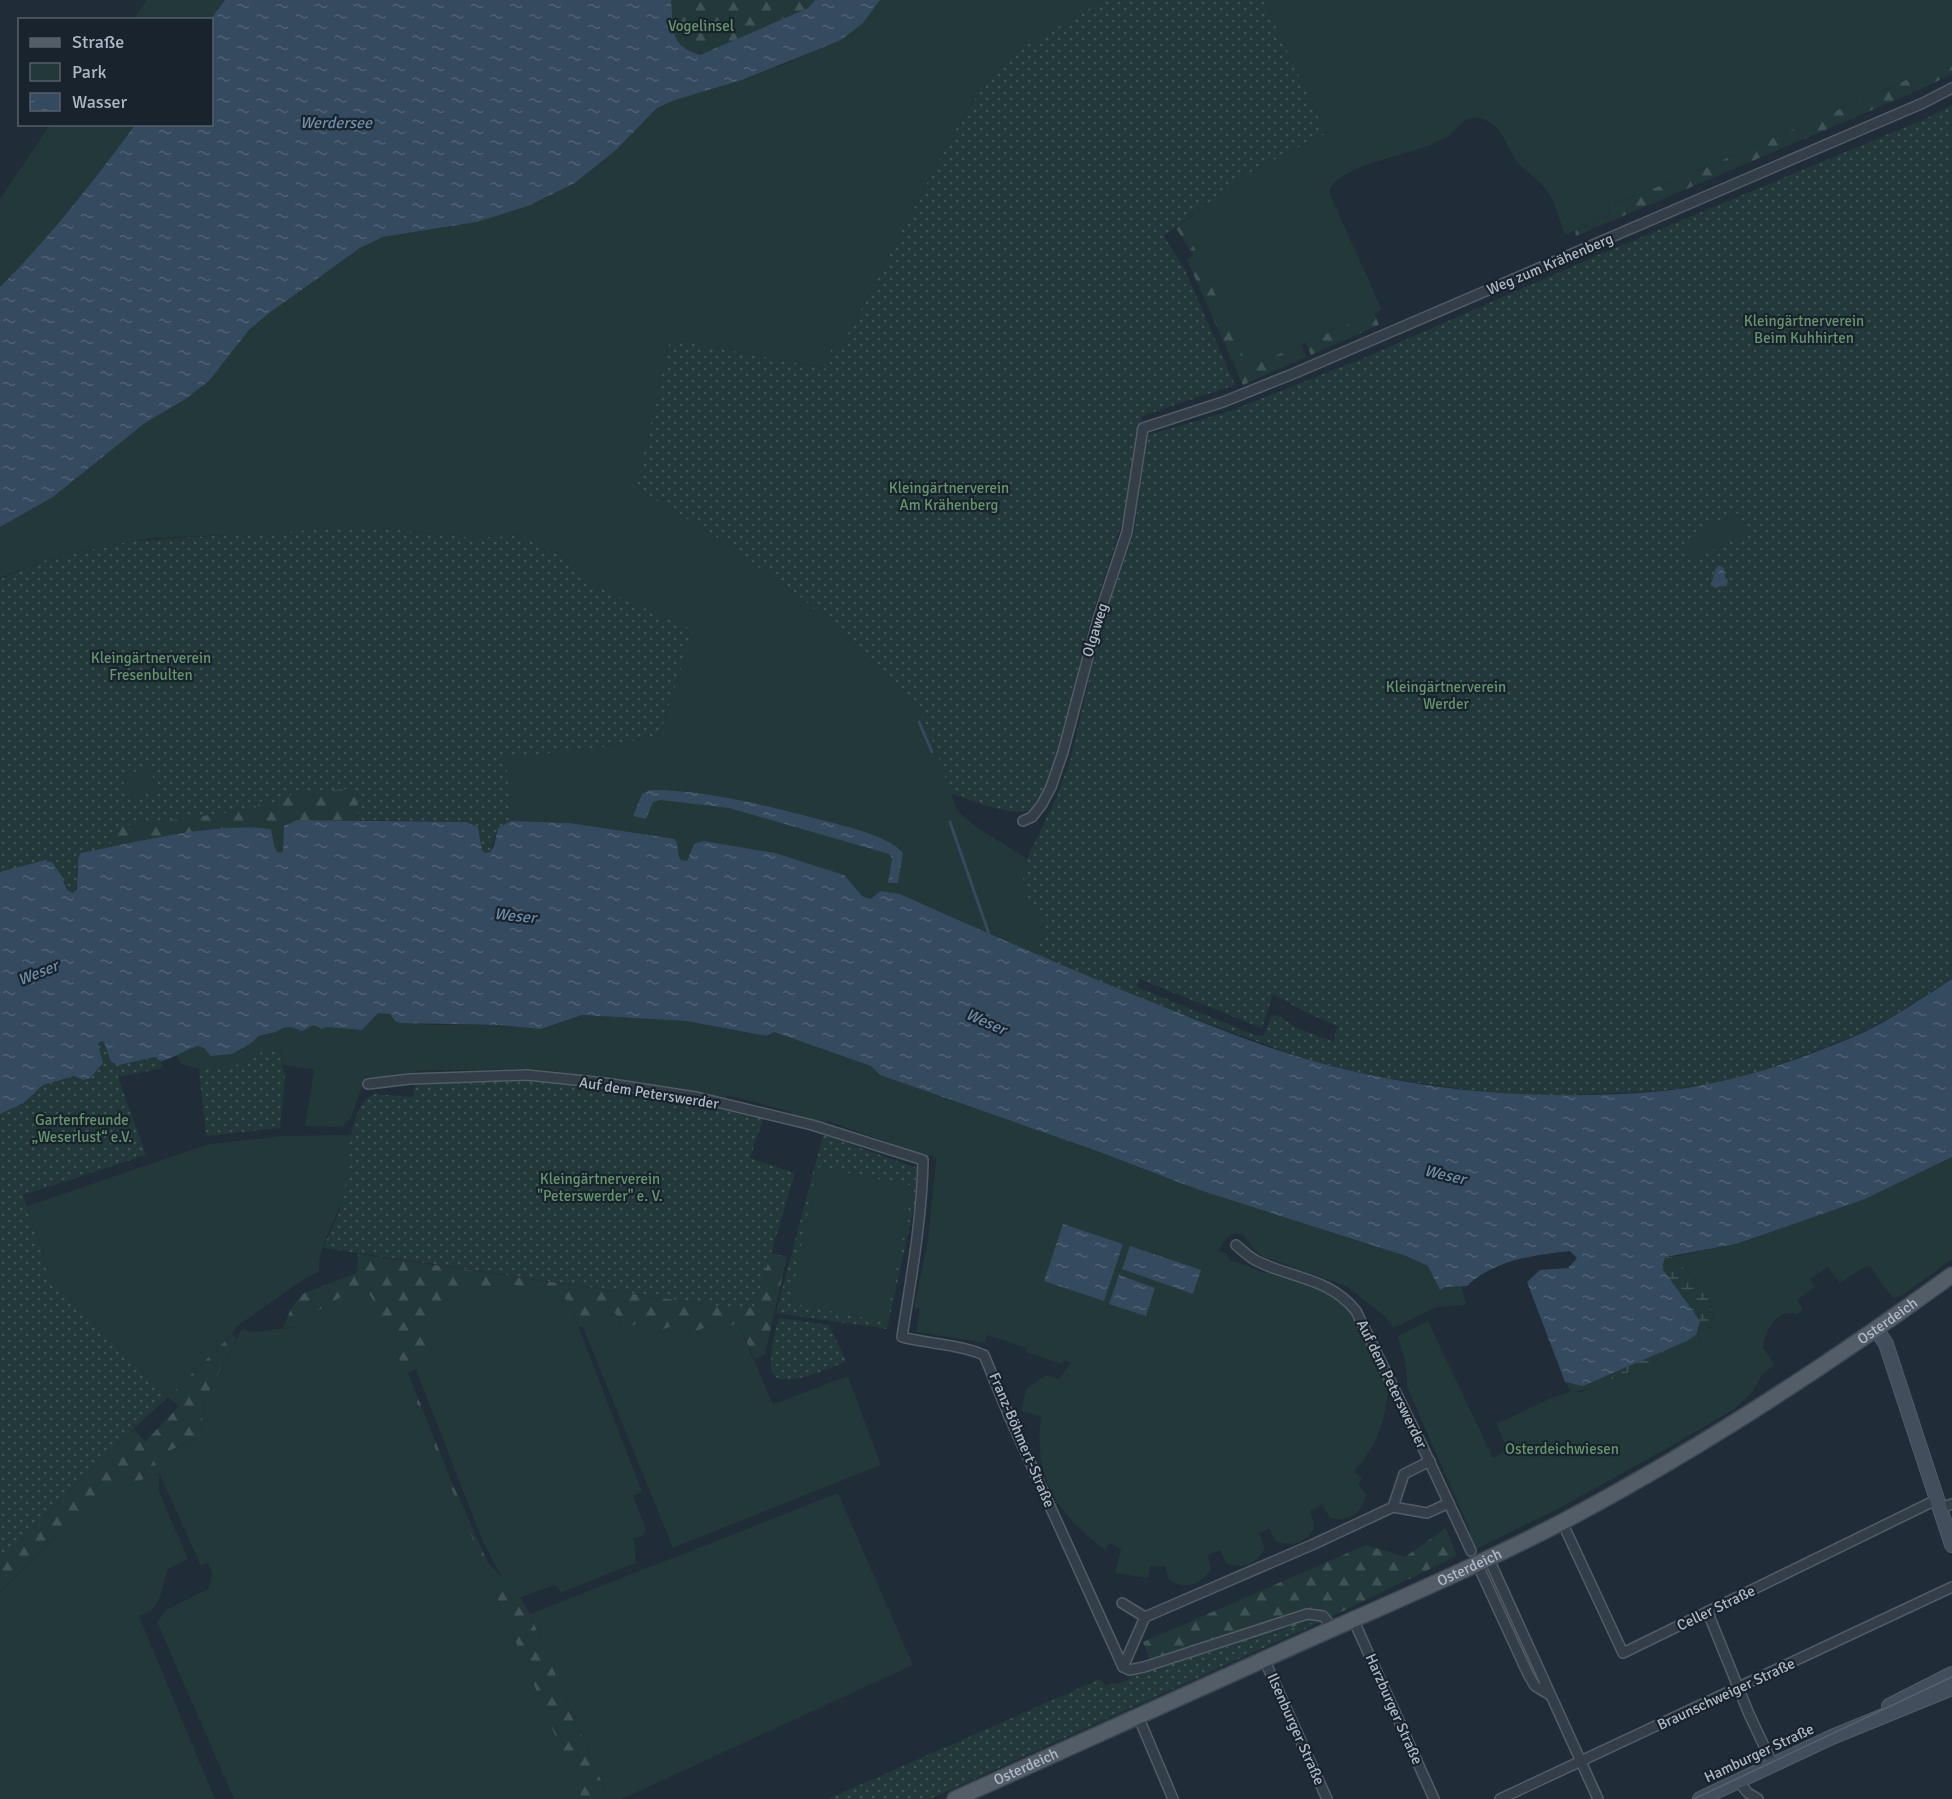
<svg xmlns="http://www.w3.org/2000/svg" width="1952" height="1799" font-family="Signika,sans-serif">
	<defs>
		<pattern id="grass-dots" width="8" height="8" patternUnits="userSpaceOnUse" patternTransform="scale(1.5)"><rect width="8" height="8" fill="#223839"/><path d="M2 2h.1M6 6h.1" fill="none" stroke="#405354" stroke-width="1.8" stroke-linecap="round"/></pattern>
		<pattern id="forest-firs" width="22" height="20" patternUnits="userSpaceOnUse" patternTransform="scale(1.5)"><rect width="22" height="20" fill="#223839"/><path d="M5 1l3.5 6h-7zM16 11l3.5 6h-7z" fill="#405354"/></pattern>
		<pattern id="wetland-marsh" width="20" height="14" patternUnits="userSpaceOnUse" patternTransform="scale(1.5)"><rect width="20" height="14" fill="#223839"/><path d="M1 5h8M5 5V1M11 12h8M15 12V8" fill="none" stroke="#405354"/></pattern>
		<pattern id="water-ripples" width="26" height="14" patternUnits="userSpaceOnUse" patternTransform="scale(1.5)"><rect width="26" height="14" fill="#344a5f"/><path d="M2 4q2-2 4 0t4 0M15 11q2-2 4 0t4 0" fill="none" stroke="#4f6274"/></pattern>
	</defs>
	<rect width="100%" height="100%" fill="#202c38"/>
	<!-- grass -->
	<g fill="url(#grass-dots)" fill-rule="evenodd">
		<path d="M1104 0H1263L1327 133 1245 175 1164 236 1185 270 1235 385 1142 416 1135 444 1125 514 1094 608 1054 766 1047 784 1029 811C1009 816 970 800 950 793L932 740 804 600 713 535 635 488 670 339 829 369 831 345 841 347 951 137 982 88 1013 53Z"/>
		<path d="M1952 105V979L1893 1016 1852 1037 1762 1071 1712 1084 1659 1091 1548 1096 1505 1095 1378 1077 1308 1060 1124 992 1007 942 958 812 976 827 1027 859 1056 798 1070 761 1102 625 1134 533 1148 435 1230 411 1366 357 1603 253 1927 118ZM1139 979 1262 1028 1273 994 1303 1011 1337 1026 1334 1042 1297 1028 1277 1015 1271 1016 1264 1036 1255 1035 1137 987Z"/>
		<polygon points="362,526 474,538 520,535 572,561 744,629 669,705 660,735 604,747 553,803 498,828 490,852 485,853 482,850 478,827 466,822 357,820 358,803 279,804 262,801 254,809 136,825 121,825 109,836 112,847 81,853 76,869 78,883 73,893 67,890 61,875 41,861 0,872 0,579 48,559 131,541"/>
		<polygon points="258,1036 280,1051 285,1077 280,1128 206,1136 199,1069 181,1064 176,1055"/>
		<polygon points="99,1042 104,1042 119,1065 156,1057 161,1061 163,1068 118,1077 146,1155 23,1195 51,1278 168,1397 93,1467 0,1561 0,1114 24,1104 43,1085 74,1076 83,1080"/>
		<path d="M533 1081 611 1087 699 1101 764 1116 750 1158 795 1173 755 1307 745 1310 323 1248C330 1232 340 1214 343 1196 348 1172 347 1103 375 1094L413 1097 415 1085 422 1084Z"/>
		<polygon points="823,1135 917,1168 915,1203 887,1329 776,1313"/>
		<path d="M778 1318 829 1325 846 1361C834 1367 784 1389 774 1375 766 1365 776 1330 778 1318Z"/>
		<polygon points="1310,1622 1314,1625 930,1799 828,1799 1100,1679 1106,1686 1112,1683 1119,1684 1131,1678 1130,1676"/>
	</g>
	<!-- forest -->
	<g fill="url(#forest-firs)">
		<path d="M671 0H815L808 8 700 55C667 44 674 30 671 0Z"/>
		<polygon points="1263,0 1337,129 1248,367 1301,344 1306,357 1243,385 1187,260 1193,255 1176,228 1245,175 1327,133"/>
		<polygon points="1952,60 1952,74 1917,91 1576,236 1575,231 1610,215 1607,207 1702,169"/>
		<polygon points="1374,313 1379,325 1311,355 1305,342"/>
		<polygon points="346,789 357,793 358,803 357,820 297,820 284,826 283,851 279,853 275,850 271,829 208,830 112,847 109,836 121,824 136,825 254,809 262,801 279,804 292,794"/>
		<polygon points="771,1253 787,1257 765,1354 755,1360 738,1323 719,1330 716,1323 690,1334 684,1322 656,1333 622,1329 615,1313 579,1327 574,1315 547,1290 503,1284 434,1321 420,1367 408,1373 449,1475 488,1563 519,1595 530,1614 609,1799 570,1799 297,1327 283,1328 292,1306 304,1293 357,1273 358,1254 745,1310 755,1306"/>
		<polygon points="232,1334 237,1338 205,1400 200,1437 171,1450 177,1464 140,1481 111,1492 114,1498 80,1513 0,1592 0,1561 93,1467 134,1429 145,1442 179,1406 168,1397"/>
		<polygon points="1446,1528 1457,1556 1314,1625 1309,1622 1130,1676 1128,1670 1151,1664 1143,1642 1366,1545 1405,1557"/>
	</g>
	<!-- wetland -->
	<path fill="url(#wetland-marsh)" d="M1664 1257H1672C1687 1271 1721 1299 1711 1323 1708 1331 1701 1336 1696 1342 1669 1354 1598 1393 1571 1391L1565 1382 1583 1386 1687 1341 1696 1335 1699 1321 1662 1268Z"/>
	<!-- park -->
	<g fill="#223839">
		<polygon points="147,0 225,0 211,19 133,20"/>
		<path d="M880 0H1104L1013 53 982 88 951 137 841 347 831 345 829 369 670 339 636 488 713 535 804 600 915 702 932 740 958 812 976 827 1027 859C1015 885 1033 907 1047 929L1035 954 900 894 874 895 870 899 862 896 843 875 694 844 687 861 681 860 674 839 570 823 511 821 506 758 604 747 660 735 693 630 582 580 572 561 520 535 474 538 362 526 271 533 155 538 131 541 48 559 0 578V527L53 497 145 423 184 400 209 381 249 330 268 314 360 248 383 237 477 222 528 206 575 183 616 150 657 108 675 100 742 80 792 61 877 5Z"/>
		<path d="M1263 0H1952V60L1702 169 1607 207 1610 215 1565 235C1559 220 1555 200 1545 188 1537 179 1526 172 1518 163 1507 149 1504 128 1485 120 1465 112 1461 127 1447 137 1442 140 1435 142 1430 145 1406 156 1337 165 1329 192L1382 310 1248 367 1183 223 1245 175 1327 133Z"/>
		<path d="M50 125H135C93 182 50 237 0 287V199Z"/>
		<polygon points="1737,513 1747,535 1689,560 1683,548 1693,533"/>
		<polygon points="152,769 155,793 126,797 122,774"/>
		<path d="M378 1012 390 1014 395 1021 431 1025H498L541 1029 582 1015 686 1021 767 1036 774 1032 871 1066 880 1075 1097 1151 1199 1190 1406 1256 1428 1266 1445 1287 1462 1286 1466 1305 1436 1307 1393 1328 1386 1317 1346 1286 1264 1257 1256 1252 1243 1235C1230 1231 1223 1240 1219 1251L1226 1254 1231 1262 1233 1261 1265 1273H1280L1324 1285 1354 1309 1388 1384V1393L1383 1422 1375 1442 1364 1460 1354 1471 1362 1479 1358 1483 1366 1495C1363 1513 1347 1523 1330 1518L1322 1505 1310 1511 1315 1525C1308 1543 1292 1548 1275 1541L1269 1528 1259 1533 1265 1548C1256 1564 1244 1570 1226 1563L1220 1550 1208 1555 1211 1570C1200 1585 1185 1590 1169 1580L1165 1566H1150L1148 1578 1115 1573 1121 1549 1110 1543 1105 1550C1057 1514 1033 1477 1041 1416L1021 1411 1026 1389 1047 1375 1059 1379 1071 1363 1064 1360 1062 1364 1026 1352 1027 1348 987 1335 985 1343 916 1332 920 1309 914 1308 928 1239 936 1161 933 1155 926 1157 913 1154V1151L828 1121 822 1125 791 1115V1112L727 1095 726 1098 648 1084 545 1070 509 1069 415 1071V1075L365 1078 351 1118 342 1127 305 1126 314 1070 283 1065 280 1050 251 1054V1063L199 1069 181 1064 176 1055 198 1046 204 1048 212 1056C226 1055 240 1053 252 1043 254 1041 257 1037 259 1036 262 1034 287 1027 291 1027L297 1030 309 1028 314 1025 321 1029 327 1027 362 1030Z"/>
		<path d="M334 1135H351C348 1156 348 1181 342 1201 334 1224 318 1247 319 1272L304 1279 236 1327 232 1334 168 1397 51 1278 27 1206 209 1144 283 1136Z"/>
		<path d="M1952 1157V1259L1903 1295 1894 1298 1886 1290 1870 1266 1863 1268 1840 1283 1828 1267 1810 1279 1815 1287 1797 1300 1803 1310 1797 1314C1776 1308 1765 1331 1763 1348L1775 1365 1762 1374 1752 1393 1734 1409 1673 1445 1556 1510 1474 1550 1471 1542 1469 1528 1407 1387C1407 1369 1404 1353 1397 1336L1428 1321 1493 1458 1508 1450 1496 1424 1549 1399 1571 1391 1580 1392 1597 1386 1696 1342C1701 1336 1708 1331 1711 1323 1721 1299 1687 1271 1672 1257L1736 1244 1865 1199Z"/>
		<polygon points="817,1167 913,1186 886,1322 790,1303"/>
		<polygon points="364,1283 386,1326 452,1490 582,1799 234,1799 157,1622 167,1609 209,1588 212,1573 208,1563 201,1566 159,1473 159,1491 188,1559 168,1569 159,1600 152,1610 139,1616 215,1799 0,1799 0,1593 80,1513 113,1498 111,1492 159,1473 153,1459 200,1437 205,1400 242,1329 251,1332 297,1327 296,1324"/>
		<path d="M503 1284C526 1287 552 1286 569 1302L642 1492 633 1496 646 1529 643 1536 634 1539 636 1563 561 1593 555 1585 514 1600 483 1542 416 1370 420 1367C424 1353 426 1334 434 1321 449 1296 477 1288 503 1284Z"/>
		<polygon points="615,1313 622,1329 650,1319 656,1332 685,1321 690,1334 716,1323 719,1330 738,1323 773,1404 848,1376 881,1465 673,1548 582,1325"/>
		<polygon points="838,1493 913,1665 622,1799 609,1799 530,1614"/>
	</g>
	<!-- water -->
	<g fill="url(#water-ripples)">
		<path d="M225 0H671C674 29 668 45 700 55L808 8 815 0H880L863 23 841 40 742 80 675 100 657 108 616 150 575 183 528 206 477 222 383 237 360 248 268 314 249 330 209 381 184 400 145 423 53 497 0 527V287C50 237 93 182 135 125L212 124 211 19Z"/>
		<polygon points="1720,566 1724,568 1725,577 1728,580 1727,585 1715,588 1711,584 1716,568"/>
		<path d="M650 790C706 790 759 804 814 818 837 824 888 835 903 853L898 883H888L892 859 889 854 729 808 661 800 653 802 646 819 633 816 642 794Z"/>
		<path d="M297 820 466 822 478 827 482 850 485 853 490 852 494 846 498 828 511 821 570 823 675 839C679 846 677 854 681 860L687 861 694 844 703 841 775 853 844 875 862 896 870 899 881 891 900 894C992 935 1084 976 1177 1012 1234 1035 1292 1058 1352 1071 1430 1089 1510 1097 1591 1095 1631 1094 1673 1092 1713 1083 1760 1074 1806 1056 1851 1038 1887 1023 1919 1000 1952 979V1157L1865 1199 1808 1219 1736 1244 1665 1257 1662 1268 1700 1321 1696 1335 1687 1341 1583 1386 1565 1382 1527 1282 1540 1270 1568 1268 1577 1258 1570 1251C1534 1255 1494 1260 1467 1286L1445 1287 1440 1290 1428 1266 1406 1256 1199 1190 1097 1151 880 1075 871 1066 774 1032 767 1036 686 1021 582 1015 541 1029 498 1025 400 1023 395 1021 390 1014 378 1013 362 1030 327 1027 321 1029 314 1025 302 1031 291 1027 283 1028 276 1032 258 1036 253 1042 232 1054 211 1056 204 1048 198 1046C185 1050 174 1058 161 1061L155 1057 119 1065 111 1062 104 1042 101 1041 98 1044 103 1063 90 1078 83 1080 74 1076 43 1085 24 1103 0 1114V872L41 861 52 862 61 875 67 890 73 893 77 889 78 859 81 853C139 842 213 822 271 829L275 850 279 853 283 851 284 826Z"/>
		<polygon points="1063,1224 1123,1244 1104,1301 1044,1281"/>
		<polygon points="1130,1246 1201,1270 1193,1294 1122,1269"/>
		<polygon points="1119,1275 1155,1288 1146,1316 1109,1304"/>
	</g>
	<g fill="none" stroke-linecap="round" stroke-linejoin="round">
		<!-- stream -->
		<g stroke="#344a5f" stroke-width="3">
			<polyline points="919,722 932,752"/>
			<polyline points="950,822 990,937"/>
		</g>
		<defs>
			<g id="street">
				<polyline points="1023,821 1032,817 1042,804 1051,787 1063,752 1098,619 1127,532 1143,428 1223,402 1295,373 1923,103 1952,88"/>
				<path d="M368 1084 410 1079 527 1075 605 1083 696 1097 812 1125 923 1160C922 1220 911 1278 902 1337 928 1344 959 1344 984 1355L1009 1416 1123 1667 1129 1670 1144 1667 1307 1614 1323 1616 1333 1628"/>
				<path d="M1236 1245C1242 1250 1248 1256 1255 1260 1291 1279 1329 1277 1356 1311L1425 1452 1471 1551"/>
				<polyline points="1393,1507 1404,1474 1430,1461"/>
				<polyline points="1941,1508 1952,1504"/>
				<polyline points="1562,1522 1623,1653 1938,1499"/>
				<polyline points="1488,1557 1598,1799"/>
				<polyline points="1481,1572 1528,1674 1535,1686 1550,1695"/>
				<polyline points="1122,1603 1145,1617"/>
				<polyline points="1708,1613 1749,1714 1773,1765"/>
				<polyline points="1353,1619 1434,1799"/>
				<polyline points="1264,1659 1327,1799"/>
				<polyline points="1123,1667 1145,1617 1314,1544 1393,1507 1427,1513 1449,1503"/>
				<polyline points="1138,1716 1173,1799"/>
				<polyline points="1738,1781 1748,1793 1758,1799"/>
				<polyline points="1500,1799 1952,1587"/>
			</g>
			<g id="secondary">
				<polyline points="1876,1329 1886,1344 1952,1545"/>
				<polyline points="1889,1706 1952,1674"/>
				<polyline points="1700,1799 1832,1737 1952,1688"/>
			</g>
			<g id="primary">
				<path id="s1" d="M955 1799C1058 1752 1161 1705 1265 1659 1364 1614 1468 1571 1564 1521 1700 1449 1828 1365 1952 1275"/>
			</g>
		</defs>
		<!-- street casing -->
		<use href="#street" stroke="#515c66" stroke-width="12"/>
		<!-- secondary casing -->
		<use href="#secondary" stroke="#515c66" stroke-width="16"/>
		<!-- primary casing -->
		<use href="#primary" stroke="#3d4752" stroke-width="18"/>
		<!-- street -->
		<use href="#street" stroke="#343e48" stroke-width="9"/>
		<!-- secondary -->
		<use href="#secondary" stroke="#424e5b" stroke-width="14"/>
		<!-- primary -->
		<use href="#primary" stroke="#525d68" stroke-width="15"/>
		<!-- tram -->
		<polyline stroke="#56636f" stroke-width="1.5" points="1694,1799 1952,1677"/>
	</g>
	<g text-anchor="middle" dominant-baseline="central" stroke-width="4.5" stroke-linejoin="round" paint-order="stroke">
		<!-- park labels -->
		<g font-size="15" fill="#66956c" stroke="#19232d">
			<text x="701" y="26">Vogelinsel</text>
			<text x="1804" y="321">Kleingärtnerverein<tspan x="1804" dy="17">Beim Kuhhirten</tspan></text>
			<text x="949" y="488">Kleingärtnerverein<tspan x="949" dy="17">Am Krähenberg</tspan></text>
			<text x="151" y="658">Kleingärtnerverein<tspan x="151" dy="17">Fresenbulten</tspan></text>
			<text x="1446" y="687">Kleingärtnerverein<tspan x="1446" dy="17">Werder</tspan></text>
			<text x="82" y="1120">Gartenfreunde<tspan x="82" dy="17">„Weserlust“ e.V.</tspan></text>
			<text x="600" y="1179">Kleingärtnerverein<tspan x="600" dy="17">"Peterswerder" e. V.</tspan></text>
			<text x="1562" y="1449">Osterdeichwiesen</text>
		</g>
		<!-- street labels -->
		<g font-size="15" fill="#aeb9c5" stroke="#19232d">
			<text transform="translate(1550 264) rotate(-23)">Weg zum Krähenberg</text>
			<text transform="translate(1095 630) rotate(-73)">Olgaweg</text>
			<text transform="translate(649 1093) rotate(9)">Auf dem Peterswerder</text>
			<text stroke="none"><textPath href="#s1" startOffset="1050">Osterdeich</textPath></text>
			<text transform="translate(1392 1384) rotate(64)">Auf dem Peterswerder</text>
			<text transform="translate(1022 1440) rotate(67)">Franz-Böhmert-Straße</text>
			<text stroke="none"><textPath href="#s1" startOffset="564">Osterdeich</textPath></text>
			<text transform="translate(1716 1608) rotate(-26)">Celler Straße</text>
			<text transform="translate(1726 1694) rotate(-25)">Braunschweiger Straße</text>
			<text transform="translate(1394 1709) rotate(66)">Harzburger Straße</text>
			<text transform="translate(1296 1729) rotate(66)">Ilsenburger Straße</text>
			<text transform="translate(1759 1753) rotate(-25)">Hamburger Straße</text>
			<text stroke="none"><textPath href="#s1" startOffset="78">Osterdeich</textPath></text>
		</g>
		<!-- water labels -->
		<g font-size="16" font-style="italic" fill="#6f8da9" stroke="#19232d">
			<text x="336" y="123">Werdersee</text>
			<text transform="translate(515 916) rotate(6)">Weser</text>
			<text transform="translate(38 973) rotate(-22)">Weser</text>
			<text transform="translate(986 1022) rotate(24)">Weser</text>
			<text transform="translate(1445 1175) rotate(13)">Weser</text>
		</g>
	</g>
	<!-- legend -->
	<rect x="18" y="18" width="195" height="108" fill="#19232d" stroke="#555f6a" stroke-width="1.5"/>
	<rect x="30" y="38" width="30" height="9" fill="#525d68" stroke="#555f6a" stroke-width="1.5"/>
	<text x="72" y="48" font-size="18" fill="#aeb9c5">Straße</text>
	<rect x="30" y="63" width="30" height="18" fill="#223839" stroke="#555f6a" stroke-width="1.5"/>
	<text x="72" y="78" font-size="18" fill="#aeb9c5">Park</text>
	<rect x="30" y="93" width="30" height="18" fill="url(#water-ripples)" stroke="#555f6a" stroke-width="1.5"/>
	<text x="72" y="108" font-size="18" fill="#aeb9c5">Wasser</text>
</svg>
